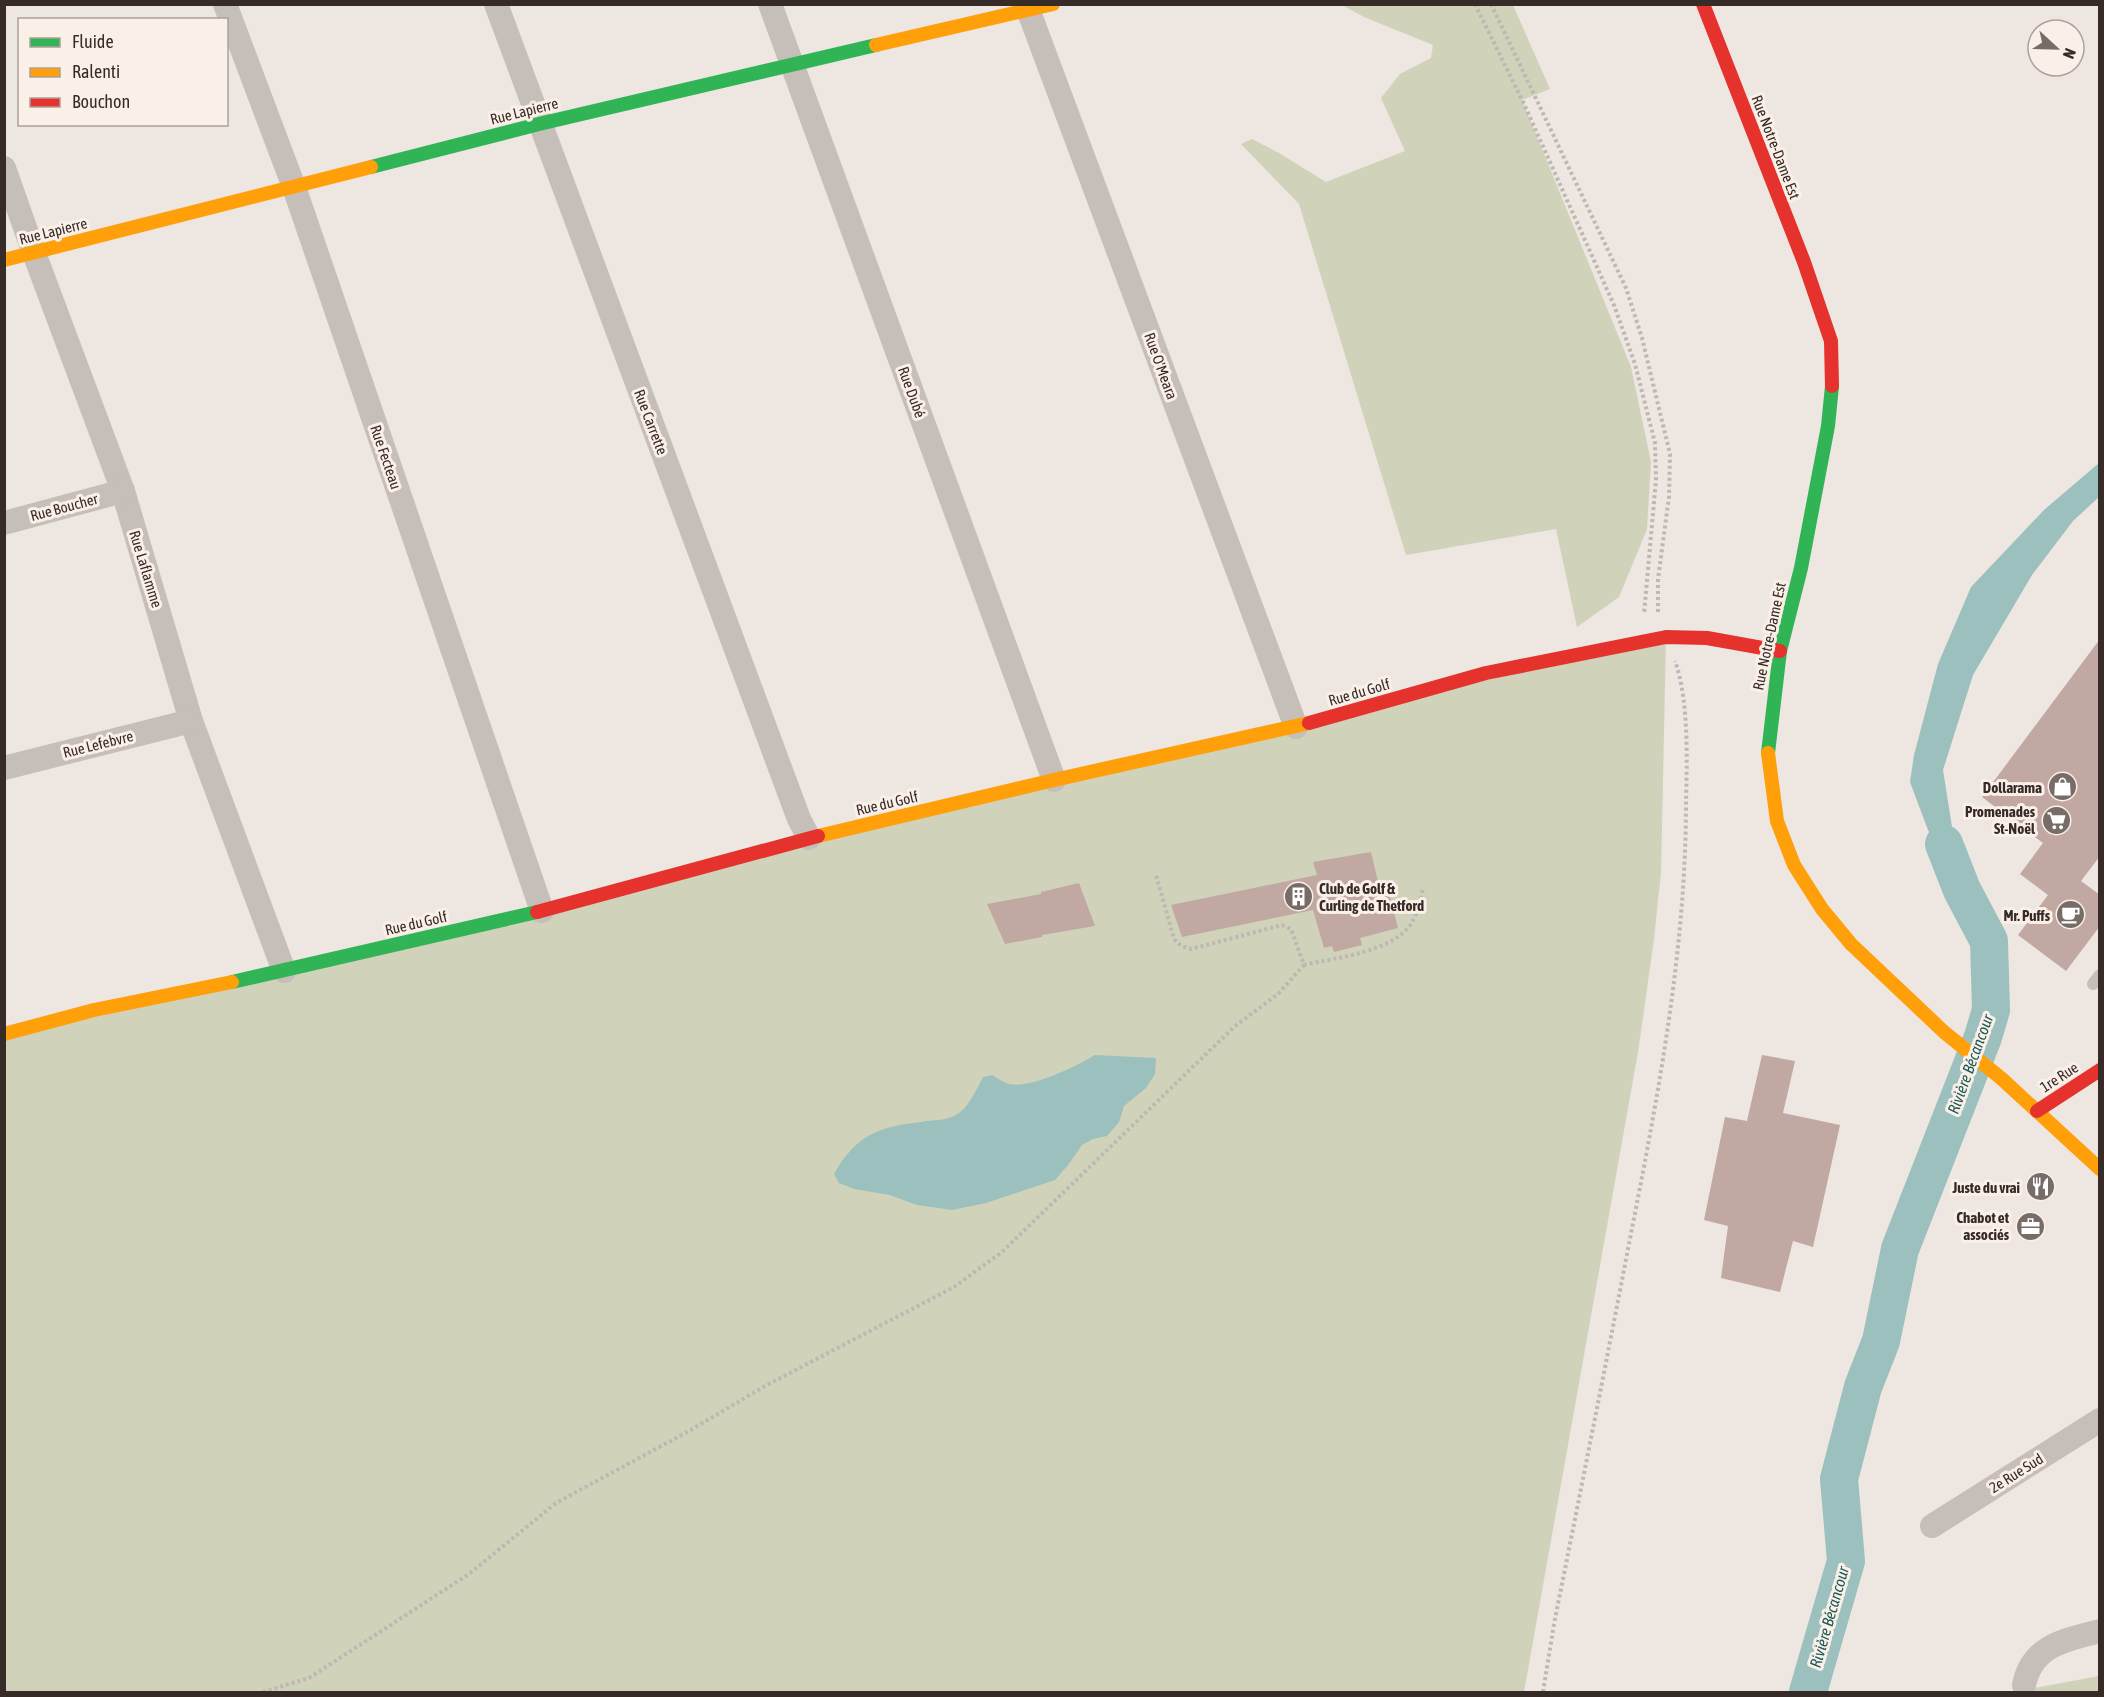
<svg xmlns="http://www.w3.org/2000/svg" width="2104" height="1697" font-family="'Asap Condensed',sans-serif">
	<rect width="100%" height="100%" fill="#ede6e1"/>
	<!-- green -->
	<g fill="#d0d2ba">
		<polygon points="1342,5 1513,5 1550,89 1522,100 1631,367 1651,462 1647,529 1619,597 1577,627 1556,529 1406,555 1299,204 1241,144 1252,139 1279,153 1326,182 1405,151 1381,98 1400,74 1431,58 1433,45 1364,17"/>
		<polygon points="1666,637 1661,872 1654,939 1638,1052 1524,1692 5,1692 5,1034"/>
		<polygon points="2099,1676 2099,1692 2014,1692"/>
	</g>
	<!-- water -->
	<g fill="#9cc0bd">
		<polygon points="2099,463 2099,497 2073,521 2032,575 1973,675 1943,770 1962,890 1928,830 1910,782 1914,755 1938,664 1971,587 2044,510"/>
		<path d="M1095 1055 1156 1058 1155 1074 1146 1088 1124 1106 1119 1122 1107 1136 1093 1139 1082 1145 1068 1165 1055 1180 986 1203 952 1210 917 1205 890 1195 854 1189 839 1183 834 1174C856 1135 878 1127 921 1122 936 1119 947 1122 960 1112 970 1105 977 1088 983 1077L992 1075C997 1078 1003 1082 1009 1084 1030 1089 1077 1066 1095 1055Z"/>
	</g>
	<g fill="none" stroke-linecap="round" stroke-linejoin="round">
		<!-- river -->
		<polyline stroke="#9cc0bd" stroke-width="38" points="1808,1692 1846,1561 1839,1479 1863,1387 1881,1341 1900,1249 1983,1037 1991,1010 1989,941 1962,890 1944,844"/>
	</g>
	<!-- building -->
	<g fill="#c1a8a2">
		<polygon points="2100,639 2100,856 2081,881 2100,895 2100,926 2066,971 2018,935 2048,895 2020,874 2043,843 1982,797"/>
		<polygon points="1371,852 1380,890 1388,889 1398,928 1360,938 1362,945 1334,952 1332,946 1324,948 1313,910 1182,937 1171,905 1317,875 1313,862"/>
		<polygon points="1079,883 1095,926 1042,935 1042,937 1005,944 987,904 1041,894 1041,892"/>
		<polygon points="1762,1055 1795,1061 1783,1113 1840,1125 1813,1247 1793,1241 1780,1292 1721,1278 1728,1226 1704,1220 1725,1117 1747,1121"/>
	</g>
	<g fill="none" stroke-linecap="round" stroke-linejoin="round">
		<!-- path -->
		<g stroke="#bfb7b2" stroke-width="4" stroke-dasharray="3 3" stroke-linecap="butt">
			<polyline points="1475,4 1524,104 1614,305 1635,364 1655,443 1656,480 1644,614"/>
			<polyline points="1491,4 1626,288 1642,338 1670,454 1669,497 1658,579 1658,612"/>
			<path d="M1304 965C1335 958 1392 952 1411 924 1417 914 1420 900 1423 889"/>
			<polyline points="263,1692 309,1678 469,1574 556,1503 689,1431 765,1386 954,1287 1002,1252 1234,1027 1278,994 1304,965 1291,929 1282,925 1191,949 1181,946 1174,939 1156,875"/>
			<path d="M1543 1692 1554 1624C1579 1499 1604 1374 1628 1249 1657 1101 1686 953 1686 802 1687 761 1689 700 1675 661"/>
		</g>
		<!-- lane -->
		<polyline stroke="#c6beb9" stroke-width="12" points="2093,984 2100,975"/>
		<!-- street -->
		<g stroke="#c6beb9" stroke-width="24">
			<polyline points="225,4 294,187 542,911"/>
			<polyline points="496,4 799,819 809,838"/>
			<polyline points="770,4 1054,780"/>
			<polyline points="1026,4 1296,727"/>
			<polyline points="4,168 34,253 123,491 191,721 284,971"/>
			<polyline points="4,523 123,491"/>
			<polyline points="4,768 191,721"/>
			<polyline points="1932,1526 2100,1420"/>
			<path d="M2024 1685C2032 1645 2065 1640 2100 1631"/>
		</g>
		<!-- fast -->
		<g stroke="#30b455" stroke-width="14">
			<polyline points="371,167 539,124 876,45"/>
			<polyline points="1768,753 1780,651 1801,568 1828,426 1832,386"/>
			<polyline points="232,982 537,912"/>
		</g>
		<!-- slow -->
		<g stroke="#ff9f0a" stroke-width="14">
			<polyline points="876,45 1053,4"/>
			<polyline points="4,260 371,167"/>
			<polyline points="1768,753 1777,821 1794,865 1822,909 1851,944 1944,1032 2002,1079 2100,1169"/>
			<polyline points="818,836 1054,780 1309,723"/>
			<polyline points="4,1034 94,1010 232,982"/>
		</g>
		<!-- jam -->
		<g stroke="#e5322d" stroke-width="14">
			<polyline points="1703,4 1804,262 1831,341 1832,386"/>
			<polyline points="1309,723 1486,673 1666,637 1707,638 1780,651"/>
			<polyline points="537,912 818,836"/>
			<polyline points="2037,1111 2100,1070"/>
		</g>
	</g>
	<!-- icons -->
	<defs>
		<symbol id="shop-disc" viewBox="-11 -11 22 22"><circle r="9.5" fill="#776c68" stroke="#faf0e8"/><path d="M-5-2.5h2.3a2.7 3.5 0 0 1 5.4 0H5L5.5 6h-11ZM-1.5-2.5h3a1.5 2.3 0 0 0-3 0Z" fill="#fff"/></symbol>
		<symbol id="supermarket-disc" viewBox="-11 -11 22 22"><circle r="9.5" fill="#776c68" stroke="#faf0e8"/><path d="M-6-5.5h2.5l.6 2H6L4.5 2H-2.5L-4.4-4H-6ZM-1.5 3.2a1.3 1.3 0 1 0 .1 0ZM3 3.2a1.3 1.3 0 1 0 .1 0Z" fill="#fff"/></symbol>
		<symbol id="building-disc" viewBox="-11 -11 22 22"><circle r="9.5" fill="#776c68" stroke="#faf0e8"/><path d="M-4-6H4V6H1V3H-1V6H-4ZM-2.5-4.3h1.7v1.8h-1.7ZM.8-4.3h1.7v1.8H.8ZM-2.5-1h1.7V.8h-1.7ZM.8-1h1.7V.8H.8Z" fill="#fff"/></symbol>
		<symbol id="cafe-disc" viewBox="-11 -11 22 22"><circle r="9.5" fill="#776c68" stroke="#faf0e8"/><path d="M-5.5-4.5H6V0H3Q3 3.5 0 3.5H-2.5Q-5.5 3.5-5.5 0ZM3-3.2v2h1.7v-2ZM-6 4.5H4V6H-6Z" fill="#fff"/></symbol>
		<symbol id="restaurant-disc" viewBox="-11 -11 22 22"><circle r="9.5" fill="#776c68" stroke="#faf0e8"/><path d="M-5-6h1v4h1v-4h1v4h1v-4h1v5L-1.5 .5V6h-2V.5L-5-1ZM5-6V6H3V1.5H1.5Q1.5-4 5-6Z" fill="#fff"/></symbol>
		<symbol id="office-disc" viewBox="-11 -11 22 22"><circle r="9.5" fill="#776c68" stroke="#faf0e8"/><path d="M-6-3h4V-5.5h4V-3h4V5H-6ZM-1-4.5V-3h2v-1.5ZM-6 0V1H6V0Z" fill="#fff"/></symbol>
	</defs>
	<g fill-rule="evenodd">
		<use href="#shop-disc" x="2046" y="770" width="33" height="33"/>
		<use href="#supermarket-disc" x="2040" y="804" width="33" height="33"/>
		<use href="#building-disc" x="1282" y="880" width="33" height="33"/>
		<use href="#cafe-disc" x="2054" y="898" width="33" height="33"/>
		<use href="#restaurant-disc" x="2024" y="1170" width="33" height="33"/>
		<use href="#office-disc" x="2014" y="1210" width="33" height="33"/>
	</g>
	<g text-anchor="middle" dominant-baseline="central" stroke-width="6" stroke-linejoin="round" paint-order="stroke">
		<!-- street labels -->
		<g font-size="15" fill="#372b27" stroke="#faf0e8">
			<text transform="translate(524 111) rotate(-14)">Rue Lapierre</text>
			<text transform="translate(1776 147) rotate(69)">Rue Notre-Dame Est</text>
			<text transform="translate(53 231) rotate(-14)">Rue Lapierre</text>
			<text transform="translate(1161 366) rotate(70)">Rue O'Meara</text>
			<text transform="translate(912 392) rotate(70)">Rue Dubé</text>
			<text transform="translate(651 422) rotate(69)">Rue Carrette</text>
			<text transform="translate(386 457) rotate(71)">Rue Fecteau</text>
			<text transform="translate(64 507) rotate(-15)">Rue Boucher</text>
			<text transform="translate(146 569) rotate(73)">Rue Laflamme</text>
			<text transform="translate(1769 636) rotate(-78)">Rue Notre-Dame Est</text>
			<text transform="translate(1359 692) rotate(-16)">Rue du Golf</text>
			<text transform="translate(98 744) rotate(-14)">Rue Lefebvre</text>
			<text transform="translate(887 803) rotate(-13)">Rue du Golf</text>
			<text transform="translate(416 923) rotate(-13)">Rue du Golf</text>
			<text transform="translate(2059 1077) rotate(-33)">1re Rue</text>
			<text transform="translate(2016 1473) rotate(-32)">2e Rue Sud</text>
		</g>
		<!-- poi labels -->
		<g font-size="15" font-weight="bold" fill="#372b27" stroke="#faf0e8" text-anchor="end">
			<text x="2042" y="787">Dollarama</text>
			<text x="2035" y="811">Promenades<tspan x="2035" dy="17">St-Noël</tspan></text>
			<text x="1319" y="888" text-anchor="start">Club de Golf &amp;<tspan x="1319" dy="17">Curling de Thetford</tspan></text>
			<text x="2050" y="915">Mr. Puffs</text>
			<text x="2020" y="1187">Juste du vrai</text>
			<text x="2009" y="1217">Chabot et<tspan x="2009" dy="17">associés</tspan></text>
		</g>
		<!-- water labels -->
		<g font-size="16" font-style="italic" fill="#1c5a58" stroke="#faf0e8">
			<text transform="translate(1970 1064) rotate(-70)">Rivière Bécancour</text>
			<text transform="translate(1829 1617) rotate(-74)">Rivière Bécancour</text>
		</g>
	</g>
	<!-- border -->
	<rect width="2104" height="1697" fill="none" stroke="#372b27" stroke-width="12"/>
	<!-- legend -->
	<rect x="18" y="18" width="210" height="108" fill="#faf0e8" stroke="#aca19b" stroke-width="1.5"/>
	<rect x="30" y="38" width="30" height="9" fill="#30b455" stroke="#aca19b" stroke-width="1.5"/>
	<text x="72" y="48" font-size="18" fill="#372b27">Fluide</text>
	<rect x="30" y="68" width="30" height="9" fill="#ff9f0a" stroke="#aca19b" stroke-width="1.5"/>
	<text x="72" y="78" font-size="18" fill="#372b27">Ralenti</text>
	<rect x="30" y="98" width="30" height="9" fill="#e5322d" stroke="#aca19b" stroke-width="1.5"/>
	<text x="72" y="108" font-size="18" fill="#372b27">Bouchon</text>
	<!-- north arrow -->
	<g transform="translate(2056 48) rotate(112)"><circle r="28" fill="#faf0e8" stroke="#aca19b" stroke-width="1.5"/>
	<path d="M0-4.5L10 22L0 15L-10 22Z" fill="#776c68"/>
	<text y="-9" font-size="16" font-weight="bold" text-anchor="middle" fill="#372b27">N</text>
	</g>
</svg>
